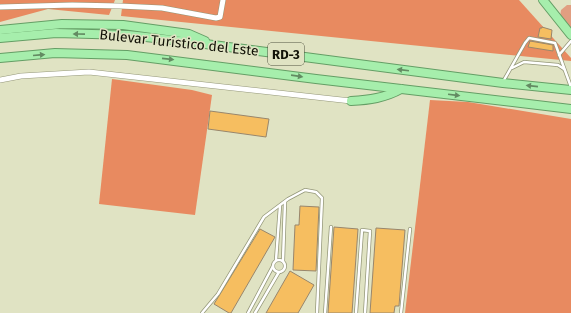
<svg xmlns="http://www.w3.org/2000/svg" width="571" height="313" font-family="'Fira Sans',sans-serif">
	<rect width="100%" height="100%" fill="#e0e3c3"/>
	<!-- green -->
	<polygon fill="#e19e81" points="567,5 571,5 571,30 560,17 561,10"/>
	<!-- forest -->
	<g fill="#e88a60">
		<polygon points="0,0 115,0 109,15 48,9 0,22"/>
		<polygon points="123,0 519,0 571,58 571,61 121,16"/>
		<polygon points="112,79 192,90 212,95 195,215 99,204"/>
		<polygon points="430,100 468,102 571,119 571,313 405,313"/>
	</g>
	<!-- building -->
	<g fill="#f6be60" stroke="#98866c">
		<polygon points="542,27 552,30 551,39 538,37 540,28 542,28"/>
		<polygon points="530,41 553,45 553,51 528,47"/>
		<polygon points="210,111 269,119 266,137 208,129"/>
		<polygon points="300,206 319,207 316,271 293,270 295,225 299,225"/>
		<polygon points="334,227 358,229 352,313 328,313"/>
		<polygon points="376,228 405,230 399,306 395,306 394,313 370,313"/>
		<polygon points="260,229 275,237 231,313 229,313 214,304"/>
		<polygon points="290,271 314,285 298,313 266,313"/>
	</g>
	<g fill="none" stroke-linecap="round" stroke-linejoin="round">
		<defs>
			<g id="service">
				<polyline points="559,55 571,41"/>
				<polyline points="512,68 524,62 558,65 564,69"/>
				<polyline points="504,80 525,43 529,38 555,43 571,87"/>
				<circle cx="279" cy="266" r="6"/>
				<polyline points="276,260 280,206"/>
				<polyline points="283,261 285,202"/>
				<polyline points="202,313 218,294 264,217 288,199 305,190 316,192 322,198 317,313"/>
				<polyline points="248,313 273,266"/>
				<polyline points="255,313 279,272"/>
				<polyline points="325,313 331,227"/>
				<polyline points="356,313 362,230 370,231 365,313"/>
				<polyline points="401,313 410,229"/>
			</g>
			<g id="minor">
				<polyline points="0,7 72,5 120,6 162,8 216,18 220,17 223,0"/>
				<polyline points="0,80 21,76 89,72 351,101"/>
			</g>
			<g id="trunk">
				<polyline points="543,0 571,35"/>
				<polyline points="0,30 62,24 123,25 189,34 205,41"/>
				<polyline points="0,38 56,33 128,35 190,42 503,83 571,90"/>
				<polyline points="0,58 55,53 127,55 316,79 571,109"/>
				<path d="M351 101C369 100 385 98 401 89"/>
			</g>
		</defs>
		<!-- service casing -->
		<use href="#service" stroke="#949779" stroke-width="4"/>
		<!-- minor casing -->
		<use href="#minor" stroke="#949779" stroke-width="6"/>
		<!-- trunk casing -->
		<use href="#trunk" stroke="#649e65" stroke-width="10"/>
		<!-- service -->
		<use href="#service" stroke="#fff" stroke-width="2.5"/>
		<!-- minor -->
		<use href="#minor" stroke="#fff" stroke-width="5"/>
		<!-- trunk -->
		<use href="#trunk" stroke="#a6eeac" stroke-width="8"/>
	</g>
	<!-- one-way arrows -->
	<defs><path id="oneway-solid" d="M-6-.8H1V-3.2L6.5 0L1 3.2V.8H-6Z"/></defs>
	<g fill="#638b62">
		<use href="#oneway-solid" transform="translate(79 34) rotate(-179)"/>
		<use href="#oneway-solid" transform="translate(39 55) rotate(-5)"/>
		<use href="#oneway-solid" transform="translate(168 59) rotate(6)"/>
		<use href="#oneway-solid" transform="translate(403 70) rotate(-173)"/>
		<use href="#oneway-solid" transform="translate(297 76) rotate(8)"/>
		<use href="#oneway-solid" transform="translate(532 86) rotate(-174)"/>
		<use href="#oneway-solid" transform="translate(454 95) rotate(7)"/>
	</g>
	<g text-anchor="middle" dominant-baseline="central" stroke-width="3" stroke-linejoin="round" paint-order="stroke">
		<!-- shield labels -->
		<rect fill="#e0e3c3" stroke="#4f513f" stroke-width="1" x="268" y="43" width="36" height="22" rx="3"/>
		<g font-size="13" font-weight="bold" fill="#111207">
			<text x="286" y="54">RD-3</text>
		</g>
		<!-- street labels -->
		<g font-size="14" fill="#111207" stroke="#e0e3c3">
			<text transform="translate(179 43) rotate(6)">Bulevar Turístico del Este</text>
		</g>
	</g>
</svg>
